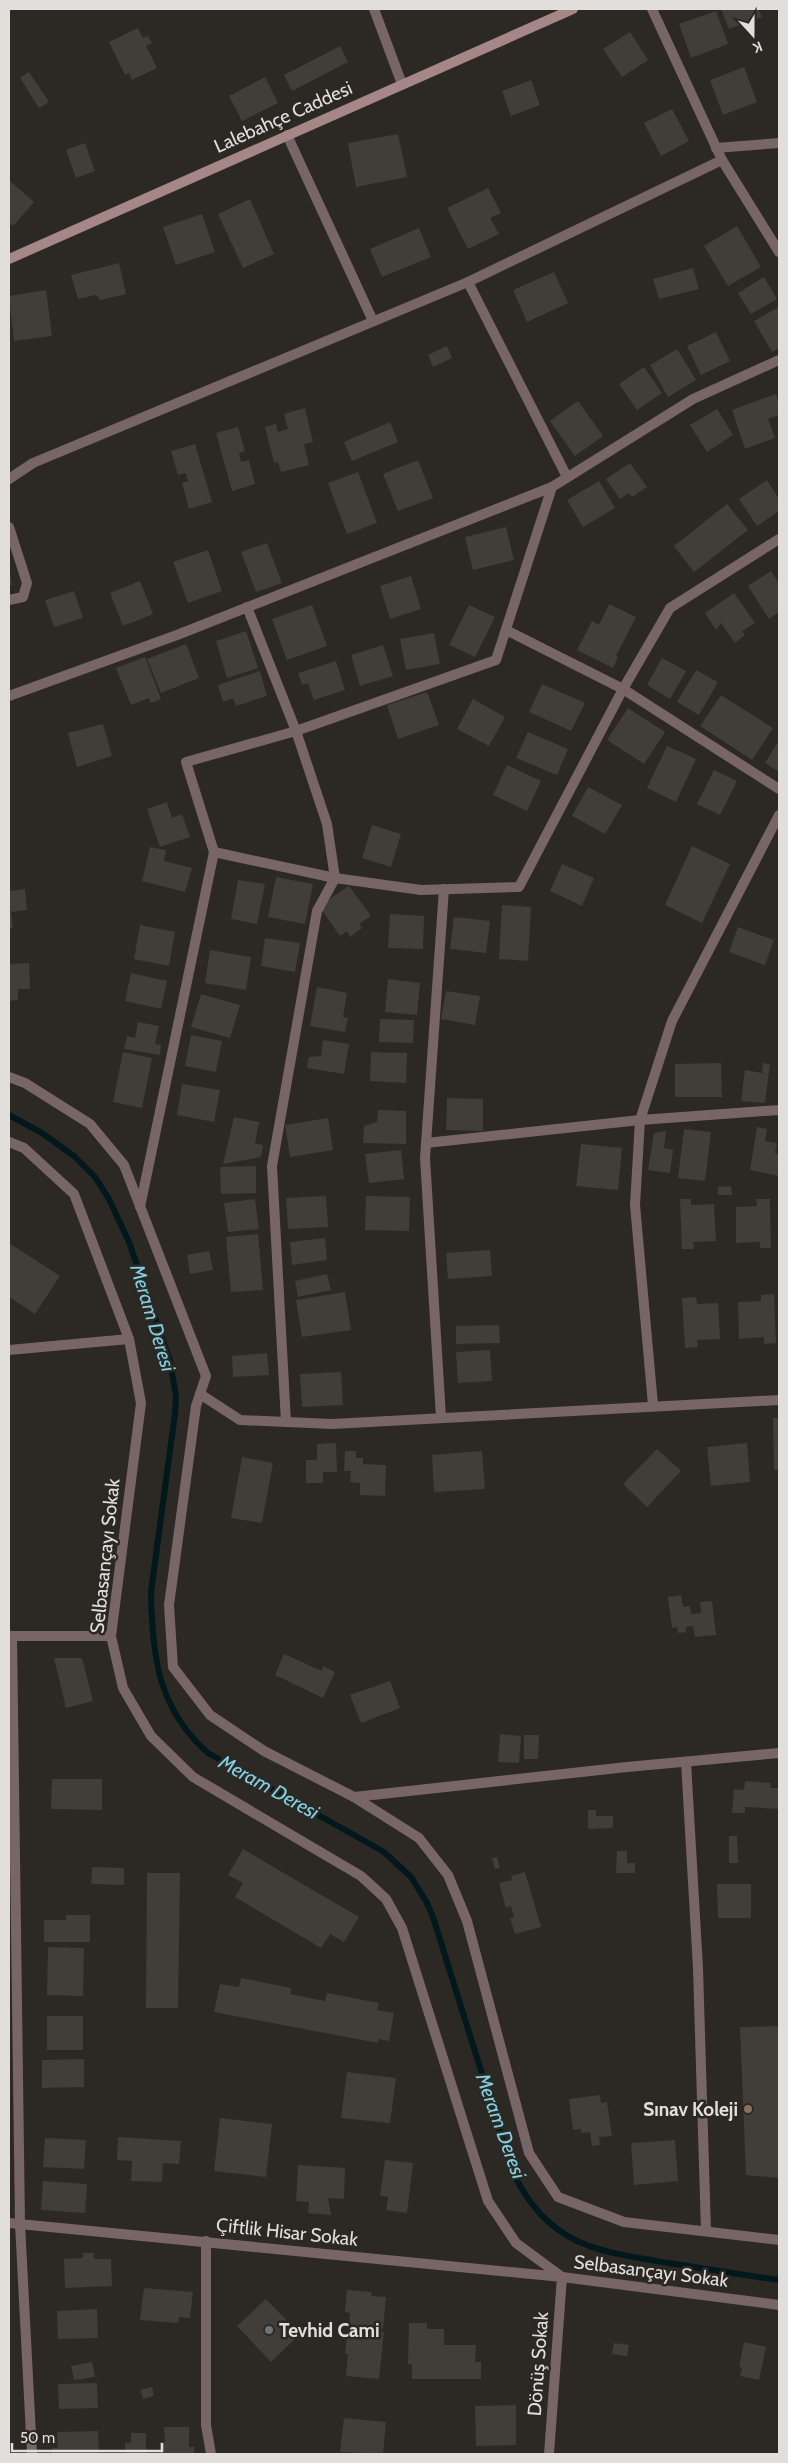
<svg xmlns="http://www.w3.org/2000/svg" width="788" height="2463" font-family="Cabin,sans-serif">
	<rect width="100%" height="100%" fill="#2c2824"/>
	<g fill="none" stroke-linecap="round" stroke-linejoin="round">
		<!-- stream -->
		<path stroke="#02181d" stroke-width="6" d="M9 1115 42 1133 74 1156 95 1177 109 1199 129 1242 170 1361 176 1396 175 1413 151 1592C152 1656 158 1709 208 1753L384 1852 411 1877 427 1903 433 1917 513 2173C550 2246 595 2251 669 2263 706 2269 743 2275 779 2280"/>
	</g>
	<!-- building -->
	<g fill="#413d38">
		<polygon points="721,9 758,9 762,17 729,29"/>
		<polygon points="716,11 728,44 691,58 679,24"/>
		<polygon points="138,28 143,38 148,36 152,43 146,46 157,68 132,80 129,73 125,75 109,42"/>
		<polygon points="630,32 648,60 622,77 603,49"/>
		<polygon points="340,46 348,62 292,91 284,75"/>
		<polygon points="744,67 757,102 723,115 710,80"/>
		<polygon points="29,72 49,102 39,108 20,78"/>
		<polygon points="265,77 278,103 242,121 229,96"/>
		<polygon points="531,80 540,105 511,116 502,91"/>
		<polygon points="672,109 689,141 661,156 644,123"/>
		<polygon points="398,134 407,177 356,187 348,143"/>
		<polygon points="85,143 95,171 76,178 66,150"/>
		<polygon points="9,180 34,202 13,226 9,222"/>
		<polygon points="488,188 501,213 490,218 499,234 468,249 447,208"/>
		<polygon points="250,199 274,254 243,268 218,214"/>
		<polygon points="202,214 215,252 176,265 163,227"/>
		<polygon points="737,226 761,267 728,286 704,246"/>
		<polygon points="419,228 431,257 382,277 370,249"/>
		<polygon points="119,263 126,294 100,300 96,295 78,299 71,275"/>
		<polygon points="693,268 699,289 659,299 653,279"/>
		<polygon points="554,272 568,303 527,322 513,290"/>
		<polygon points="764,277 777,299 751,314 738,293"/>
		<polygon points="46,290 52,336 14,341 9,296"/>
		<polygon points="779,307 779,348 772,352 754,321"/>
		<polygon points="716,332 730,361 701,375 687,346"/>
		<polygon points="447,346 452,358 433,367 428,355"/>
		<polygon points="677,349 696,380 668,397 650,365"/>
		<polygon points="644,367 662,393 637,410 619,384"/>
		<polygon points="776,394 779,404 779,415 768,419 775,438 745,449 732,410"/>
		<polygon points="578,401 603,436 575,456 550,421"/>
		<polygon points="305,408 313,442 304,444 309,465 281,472 278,462 274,463 265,427 276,424 278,432 288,429 284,414"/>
		<polygon points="717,409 733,435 707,452 690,425"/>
		<polygon points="390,422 398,442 352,461 344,442"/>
		<polygon points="238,427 245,451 239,453 241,462 249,460 255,484 232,491 216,433"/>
		<polygon points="195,444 212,502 189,509 182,483 188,481 186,473 178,475 171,451"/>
		<polygon points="418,460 433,498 398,511 383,474"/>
		<polygon points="630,463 647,487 632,497 629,493 620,499 606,479"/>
		<polygon points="358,472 377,523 347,534 328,483"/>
		<polygon points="767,480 779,499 779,511 757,526 739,499"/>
		<polygon points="599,481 615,508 583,527 567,500"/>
		<polygon points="727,504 748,530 694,572 674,546"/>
		<polygon points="506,527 514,560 473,570 465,537"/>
		<polygon points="267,543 282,583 256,592 241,552"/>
		<polygon points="208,550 222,591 188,603 173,562"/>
		<polygon points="9,568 12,585 9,585"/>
		<polygon points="771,571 779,584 779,612 769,619 748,586"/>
		<polygon points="411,576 421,609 390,619 380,586"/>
		<polygon points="140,581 153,614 123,626 110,593"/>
		<polygon points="74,591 83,618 54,627 45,600"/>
		<polygon points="734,593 755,623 742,631 745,635 735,643 721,623 716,630 705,613"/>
		<polygon points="609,604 636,617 616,656 618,657 613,668 577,650 592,621 599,625"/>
		<polygon points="312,605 327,646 287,660 272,619"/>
		<polygon points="469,605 495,617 475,657 449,645"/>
		<polygon points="246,631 258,668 227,678 216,641"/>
		<polygon points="434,633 440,664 406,670 400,639"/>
		<polygon points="186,644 199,678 161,693 147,659"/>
		<polygon points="383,645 393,676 360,686 351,655"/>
		<polygon points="145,657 161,699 151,703 149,698 131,705 116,668"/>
		<polygon points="662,658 686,671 670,699 647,685"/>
		<polygon points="336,661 345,690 314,700 308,683 302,685 298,673"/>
		<polygon points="696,670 718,682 699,715 677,702"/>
		<polygon points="260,671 267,696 236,706 233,698 223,702 218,685"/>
		<polygon points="542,684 585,703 571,731 529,712"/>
		<polygon points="427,692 439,725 398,739 387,705"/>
		<polygon points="721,695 773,728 752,760 700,726"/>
		<polygon points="473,699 505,717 489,746 457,729"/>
		<polygon points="628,708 665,732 644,764 607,740"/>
		<polygon points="103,724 112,756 77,767 68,733"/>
		<polygon points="528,732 568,749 557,775 516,758"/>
		<polygon points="779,740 779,772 765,763"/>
		<polygon points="667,746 696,759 676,802 647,788"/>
		<polygon points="507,765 541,781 527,811 493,795"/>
		<polygon points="714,770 737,781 720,815 697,804"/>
		<polygon points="588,787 622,805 605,834 572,816"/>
		<polygon points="167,802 172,818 182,814 190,837 160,847 147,809"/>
		<polygon points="372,825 401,834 391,867 362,858"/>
		<polygon points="692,846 730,864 702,923 665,905"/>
		<polygon points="150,847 166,850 164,861 192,868 185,892 142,881"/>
		<polygon points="562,864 594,878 582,906 550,891"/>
		<polygon points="276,877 313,884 305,924 268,917"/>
		<polygon points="238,880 265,884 257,924 231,919"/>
		<polygon points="349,886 371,916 359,924 362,928 350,937 347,931 340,936 319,906"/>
		<polygon points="25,889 27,910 11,912 13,928 9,929 9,891"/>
		<polygon points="502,905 531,907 528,961 499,959"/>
		<polygon points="390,914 424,916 423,949 388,948"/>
		<polygon points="454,917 490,921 486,953 450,949"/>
		<polygon points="140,925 175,932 169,966 134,959"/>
		<polygon points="738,927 774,940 765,965 729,952"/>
		<polygon points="265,938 300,943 295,972 261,966"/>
		<polygon points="210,950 251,957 246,990 205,983"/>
		<polygon points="29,963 30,989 18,989 18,1000 9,1001 9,964"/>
		<polygon points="131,973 167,981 161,1009 125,1001"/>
		<polygon points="388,979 420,983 417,1015 385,1012"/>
		<polygon points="317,987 347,993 343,1017 348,1018 345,1032 310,1026"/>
		<polygon points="446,991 480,996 475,1025 441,1019"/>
		<polygon points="201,994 240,1005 230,1038 191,1027"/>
		<polygon points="380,1019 414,1020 413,1043 379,1042"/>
		<polygon points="138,1022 159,1026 155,1044 161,1045 160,1055 124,1049 127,1036 135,1038"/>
		<polygon points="191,1035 222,1041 216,1072 185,1066"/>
		<polygon points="323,1040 349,1044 344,1074 307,1068 309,1057 321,1056"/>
		<polygon points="123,1052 152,1058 142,1108 113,1102"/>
		<polygon points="371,1052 407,1053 406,1083 370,1081"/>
		<polygon points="721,1063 722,1097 675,1097 675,1064"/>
		<polygon points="763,1063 770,1064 765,1103 741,1101 745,1070 762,1073"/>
		<polygon points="182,1084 220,1090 214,1122 177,1115"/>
		<polygon points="447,1098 483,1099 483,1131 446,1130"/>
		<polygon points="378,1110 406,1111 406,1144 363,1143 364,1126 377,1122"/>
		<polygon points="234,1117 259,1122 255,1143 263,1145 261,1157 223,1164"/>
		<polygon points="328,1118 333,1150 290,1157 285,1125"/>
		<polygon points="757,1127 767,1129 765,1141 777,1143 775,1153 779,1155 779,1176 750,1170"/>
		<polygon points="684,1129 711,1132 705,1181 678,1178"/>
		<polygon points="666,1131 664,1148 673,1150 670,1173 648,1170 654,1133"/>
		<polygon points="581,1144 622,1148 618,1190 576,1186"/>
		<polygon points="401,1150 404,1179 369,1183 365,1154"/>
		<polygon points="256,1166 256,1193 221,1194 220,1167"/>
		<polygon points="731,1186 732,1195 718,1195 718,1187"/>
		<polygon points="326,1196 328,1227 288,1229 286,1198"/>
		<polygon points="366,1196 410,1197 409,1231 365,1230"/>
		<polygon points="255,1199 259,1229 228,1232 224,1203"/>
		<polygon points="680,1199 691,1199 691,1205 714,1204 716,1241 693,1242 694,1249 682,1249"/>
		<polygon points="756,1199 770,1199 771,1248 760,1248 760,1242 736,1243 736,1207 757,1206"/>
		<polygon points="258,1234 263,1290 231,1292 226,1237"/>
		<polygon points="325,1238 327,1260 292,1265 290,1242"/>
		<polygon points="9,1243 60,1276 35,1314 9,1297"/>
		<polygon points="490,1250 492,1276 448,1279 446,1253"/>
		<polygon points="209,1251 213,1270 190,1274 187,1255"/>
		<polygon points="327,1274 331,1290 298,1297 295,1281"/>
		<polygon points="345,1292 351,1330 302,1337 296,1300"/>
		<polygon points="774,1294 776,1343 764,1344 764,1337 739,1339 738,1302 761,1301 761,1295"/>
		<polygon points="696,1297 697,1304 718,1303 720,1339 697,1340 698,1347 685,1348 682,1298"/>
		<polygon points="499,1325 500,1343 456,1344 456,1326"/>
		<polygon points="490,1350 492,1381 458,1383 456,1352"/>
		<polygon points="267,1353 269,1375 233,1377 232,1356"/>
		<polygon points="341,1372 343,1405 302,1407 300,1374"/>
		<polygon points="773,1418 779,1418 779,1470 774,1470"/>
		<polygon points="336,1443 337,1472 323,1472 323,1483 306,1483 306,1460 317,1460 317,1444"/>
		<polygon points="747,1443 750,1482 711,1486 707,1447"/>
		<polygon points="657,1449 681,1471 647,1507 623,1484"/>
		<polygon points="345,1451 356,1451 356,1458 363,1458 363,1464 386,1465 385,1496 360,1495 360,1483 350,1482 351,1471 344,1471"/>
		<polygon points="482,1451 485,1489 434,1492 432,1455"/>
		<polygon points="242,1457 273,1463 262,1523 231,1518"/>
		<polygon points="681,1595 683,1607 690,1606 691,1614 701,1613 700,1602 712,1601 716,1635 695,1637 693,1626 686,1627 686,1632 678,1633 677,1627 672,1628 668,1597"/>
		<polygon points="284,1654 322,1671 323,1666 335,1672 323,1698 275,1675"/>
		<polygon points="54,1658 82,1658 93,1701 66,1708"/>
		<polygon points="390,1681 400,1708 361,1723 350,1695"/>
		<polygon points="500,1734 521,1736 519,1763 498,1762"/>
		<polygon points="524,1735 539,1735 538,1759 524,1759"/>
		<polygon points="52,1779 102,1779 102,1810 51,1809"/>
		<polygon points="745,1781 771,1783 770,1788 779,1788 779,1809 745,1807 745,1813 732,1813 734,1789 744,1790"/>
		<polygon points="588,1810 596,1810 596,1816 613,1816 613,1828 588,1829"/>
		<polygon points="729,1836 737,1836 738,1863 729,1863"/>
		<polygon points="243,1849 359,1917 344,1942 330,1934 321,1948 235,1897 243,1883 228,1875"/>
		<polygon points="617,1851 627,1851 627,1863 635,1863 635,1873 616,1873"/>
		<polygon points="497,1857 500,1868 495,1869 492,1858"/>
		<polygon points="92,1867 124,1868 124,1885 91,1884"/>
		<polygon points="525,1872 541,1927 515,1934 510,1918 514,1917 511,1906 506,1908 499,1883 512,1880 511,1876"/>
		<polygon points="147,1873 180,1873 178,2008 146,2008"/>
		<polygon points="717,1884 751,1884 751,1918 718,1918"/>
		<polygon points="66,1915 90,1915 90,1942 44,1942 44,1920 66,1920"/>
		<polygon points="48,1947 84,1948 83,1996 47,1995"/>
		<polygon points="241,1978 291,1988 290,1994 325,2001 327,1993 379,2003 377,2010 394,2013 389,2041 378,2039 378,2043 214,2012 220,1984 239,1987"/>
		<rect x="47" y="2016" width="36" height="34"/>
		<polygon points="779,2026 779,2178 746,2175 740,2027"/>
		<polygon points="84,2059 84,2087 42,2088 42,2060"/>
		<polygon points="347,2072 396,2078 390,2123 341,2118"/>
		<polygon points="600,2095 601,2103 607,2102 612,2136 599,2137 600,2145 592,2146 590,2132 581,2133 581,2129 573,2130 569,2099"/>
		<polygon points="220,2118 272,2124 266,2177 214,2171"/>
		<polygon points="118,2137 181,2141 179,2164 163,2163 162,2182 131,2181 132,2161 117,2160"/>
		<polygon points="45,2138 86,2140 84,2169 43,2167"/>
		<polygon points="675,2140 678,2181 634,2185 631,2143"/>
		<polygon points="385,2160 413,2163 407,2213 386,2210 388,2197 380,2196"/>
		<polygon points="298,2165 345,2168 344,2199 328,2198 331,2215 308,2213 309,2202 296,2201"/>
		<polygon points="43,2181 87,2184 85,2213 41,2210"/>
		<polygon points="83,2253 94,2253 94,2259 111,2259 112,2286 65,2288 64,2259 83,2258"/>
		<polygon points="144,2288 193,2292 190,2318 179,2317 178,2323 140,2320"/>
		<polygon points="347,2290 372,2292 371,2296 386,2297 383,2329 349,2326 350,2313 345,2312"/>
		<polygon points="266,2299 300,2334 271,2362 237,2326"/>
		<polygon points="97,2309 98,2338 58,2339 57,2311"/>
		<polygon points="409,2323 427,2323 427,2329 444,2329 444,2345 476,2345 475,2362 481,2362 481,2379 412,2379 412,2364 408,2364"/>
		<polygon points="348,2328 384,2332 379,2379 346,2376 348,2354 345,2354"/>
		<polygon points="744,2342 766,2347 759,2380 740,2376 742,2368 739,2367"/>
		<polygon points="614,2343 629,2345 627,2356 612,2354"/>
		<polygon points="92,2362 95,2377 74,2380 71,2366"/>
		<polygon points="97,2383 98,2408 59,2409 58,2384"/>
		<polygon points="152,2387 154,2396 143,2399 140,2390"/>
		<polygon points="516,2405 516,2445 476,2446 475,2406"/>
		<polygon points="344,2418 386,2422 383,2454 340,2452"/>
		<polygon points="164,2427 189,2427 189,2447 194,2447 194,2454 160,2454 160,2442 165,2442"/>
		<polygon points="98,2431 99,2454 52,2454 52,2448 58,2448 57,2432"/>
		<polygon points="131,2433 146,2433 146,2454 125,2454 125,2443 131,2443"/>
	</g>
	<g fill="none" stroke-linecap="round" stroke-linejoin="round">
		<!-- street -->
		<g stroke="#786565" stroke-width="10">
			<polyline points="374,9 402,84"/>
			<polyline points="652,9 722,160 779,252"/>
			<polyline points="287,135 373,321"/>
			<polyline points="716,148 779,143"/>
			<polyline points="468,282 567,477"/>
			<polyline points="9,479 33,463 468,282 722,160"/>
			<polyline points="9,527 27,583 23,597 9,600"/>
			<polyline points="247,607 296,731 327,824 335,878 317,911 272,1166 286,1422"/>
			<polyline points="506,630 623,689 779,789"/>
			<polyline points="9,696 177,635 552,487 693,399 779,360"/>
			<polyline points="214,852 335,878 421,890 519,887 623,689 670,608 779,539"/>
			<polyline points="9,1077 25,1083 90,1124 124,1165 206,1376 196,1406 169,1605 173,1667 210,1715 264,1751 354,1797 419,1838 448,1875 467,1921 529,2153 558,2197 624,2222 779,2240"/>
			<polyline points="9,1142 24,1148 74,1194 129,1339 141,1403 111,1636 123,1688 151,1736 193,1777 361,1876 386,1899 402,1928 488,2201 516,2243 562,2277 779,2305"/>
			<polyline points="426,1143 640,1120 779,1110"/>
			<polyline points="140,1207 214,852 186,762 296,731 496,660 552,487"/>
			<polyline points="9,1350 129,1339"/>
			<polyline points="200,1394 240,1420 332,1424 779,1400"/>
			<polyline points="653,1405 635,1205 640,1120 672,1021 779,815"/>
			<polyline points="441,1417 425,1158 444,889"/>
			<polyline points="9,1636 111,1636"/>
			<polyline points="12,1636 20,2224 32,2454"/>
			<polyline points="686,1762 698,1968 706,2231"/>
			<polyline points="354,1797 627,1767 779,1753"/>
			<polyline points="9,2223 562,2277 549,2454"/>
			<polyline points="206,2241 206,2425 211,2454"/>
		</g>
		<!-- secondary -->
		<polyline stroke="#a58787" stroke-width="10" points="9,259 573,9"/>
	</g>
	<!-- markers -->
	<circle fill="#8d6e63" stroke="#2c2824" stroke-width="2" cx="748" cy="2109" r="5"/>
	<circle fill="#6b7280" stroke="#2c2824" stroke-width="2" cx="269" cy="2330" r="5"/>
	<g text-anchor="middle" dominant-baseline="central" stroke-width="5" stroke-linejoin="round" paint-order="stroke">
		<!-- street labels -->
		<g font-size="19" fill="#e1dedc" stroke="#2c2824">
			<text transform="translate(283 117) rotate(-24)">Lalebahçe Caddesi</text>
			<text transform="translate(105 1556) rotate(-84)">Selbasançayı Sokak</text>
			<text transform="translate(287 2232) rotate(6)">Çiftlik Hisar Sokak</text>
			<text transform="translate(651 2271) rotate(7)">Selbasançayı Sokak</text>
			<text transform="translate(538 2364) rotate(-86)">Dönüş Sokak</text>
		</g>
		<!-- poi labels -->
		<g font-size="19" font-weight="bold" fill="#e1dedc" stroke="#2c2824" text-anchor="end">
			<text x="738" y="2109">Sınav Koleji</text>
			<text x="279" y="2330" text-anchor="start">Tevhid Cami</text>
		</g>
		<!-- water labels -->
		<g font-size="20" font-style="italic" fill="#80d0e4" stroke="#2c2824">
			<text transform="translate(153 1318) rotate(73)">Meram Deresi</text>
			<text transform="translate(269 1787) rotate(29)">Meram Deresi</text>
			<text transform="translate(501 2126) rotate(70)">Meram Deresi</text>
		</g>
	</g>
	<!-- border -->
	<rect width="788" height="2463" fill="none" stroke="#e1dedc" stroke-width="20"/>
	<!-- north arrow -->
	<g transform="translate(753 35) rotate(159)" stroke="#2c2824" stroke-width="4" paint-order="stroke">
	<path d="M0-4L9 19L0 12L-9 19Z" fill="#e1dedc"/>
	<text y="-8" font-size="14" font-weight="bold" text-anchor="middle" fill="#e1dedc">K</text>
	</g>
	<!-- scale -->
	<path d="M12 2443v8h150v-8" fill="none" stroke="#e1dedc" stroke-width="2.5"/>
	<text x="20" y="2443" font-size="15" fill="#e1dedc" stroke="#2c2824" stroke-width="4" paint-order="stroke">50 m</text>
</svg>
